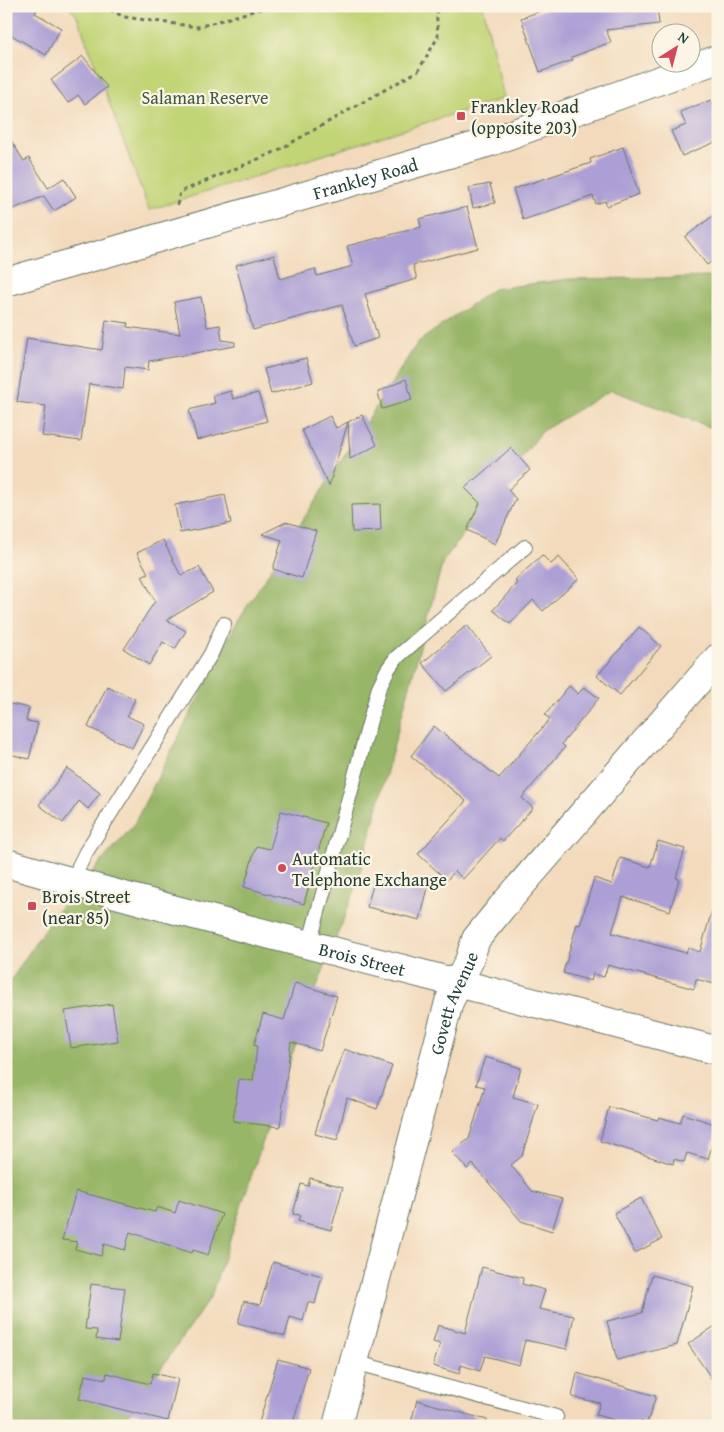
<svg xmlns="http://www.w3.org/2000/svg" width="724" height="1432" font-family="'Gentium Book Plus',serif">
	<rect width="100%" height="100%" fill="#fcf5e5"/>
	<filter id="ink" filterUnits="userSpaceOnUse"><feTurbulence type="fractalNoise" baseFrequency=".02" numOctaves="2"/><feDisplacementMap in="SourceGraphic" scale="10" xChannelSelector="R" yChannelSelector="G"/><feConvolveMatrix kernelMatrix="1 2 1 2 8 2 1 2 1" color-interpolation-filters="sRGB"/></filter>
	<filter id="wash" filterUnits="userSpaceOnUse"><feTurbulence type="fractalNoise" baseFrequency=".0096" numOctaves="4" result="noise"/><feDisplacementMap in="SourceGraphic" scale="20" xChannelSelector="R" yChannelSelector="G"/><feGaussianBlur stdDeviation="1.12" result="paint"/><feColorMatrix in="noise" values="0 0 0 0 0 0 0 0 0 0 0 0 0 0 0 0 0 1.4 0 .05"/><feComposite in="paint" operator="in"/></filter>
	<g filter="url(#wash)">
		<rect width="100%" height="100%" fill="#f3dabc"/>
		<!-- green -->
		<polygon fill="#c1d476" stroke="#708855" points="67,6 483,6 504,98 149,210 77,16"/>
		<!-- forest -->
		<polygon fill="#98b667" stroke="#5c7a4e" points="718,277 718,430 611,390 542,431 443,561 356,887 303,1022 211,1296 121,1426 6,1426 6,988 53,916 133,826 237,622 418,342 493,289 568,279"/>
		<g id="blocks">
			<!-- building -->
			<g fill="#ab9fd5">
				<polygon points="6,6 39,6 35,13 61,28 46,55 6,32"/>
				<polygon points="555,6 657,6 659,24 606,30 611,42 572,57 573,60 540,72 521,18"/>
				<polygon points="83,56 107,87 85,104 78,95 68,103 51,80"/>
				<polygon points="711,100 718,117 718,141 682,156 671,131 686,125 680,112"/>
				<polygon points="6,133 24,161 29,158 48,188 64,178 76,197 54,211 44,196 6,212"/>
				<polygon points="623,147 639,194 607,206 605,201 596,204 593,196 523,220 513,189 591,163 590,159"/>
				<polygon points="490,184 495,203 473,208 469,188"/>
				<polygon points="467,207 478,248 413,265 417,279 365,294 378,338 354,346 342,305 253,330 236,265 274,255 280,279 315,269 317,276 353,266 347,246 421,227 419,219"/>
				<polygon points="718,212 718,257 707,265 685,237"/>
				<polygon points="201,297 207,327 220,325 222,340 235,342 235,346 149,361 148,370 125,367 123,389 89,384 81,441 42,436 46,406 17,402 27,338 102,350 106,320 128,323 127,327 180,334 174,302"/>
				<polygon points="306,358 313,382 271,394 264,369"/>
				<polygon points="406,379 412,400 382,409 378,392"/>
				<polygon points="231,391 233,399 258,393 267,421 197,440 189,410 215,403 213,396"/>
				<polygon points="362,415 377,445 350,459 348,422"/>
				<polygon points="330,416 336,428 348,422 329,486 302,430"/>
				<polygon points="511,448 530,470 508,490 516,499 495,544 467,530 480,503 465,488"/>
				<polygon points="225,495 231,523 180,533 175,505"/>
				<polygon points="380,504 381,531 352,532 351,505"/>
				<polygon points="286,522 316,531 302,578 273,569 282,540 262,534"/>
				<polygon points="163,540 181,576 199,567 213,592 167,620 186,631 175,649 163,642 149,665 124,649 155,601 142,576 148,573 137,553"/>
				<polygon points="542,555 551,564 559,557 579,579 543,611 533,600 510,624 493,610 517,583 515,580"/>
				<polygon points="467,625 491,656 446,691 422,663"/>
				<polygon points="639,627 661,646 620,695 597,676"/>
				<polygon points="107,686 135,699 127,716 144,724 132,748 88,727"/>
				<polygon points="569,686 578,694 584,687 599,698 562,744 565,747 522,798 533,808 503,841 500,838 463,879 455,871 447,880 418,854 466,801 411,756 434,726 499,778 550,719 545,715"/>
				<polygon points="6,703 29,708 26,721 38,723 29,759 6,753"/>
				<polygon points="67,768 100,793 88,809 79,801 63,823 39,805"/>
				<polygon points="281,811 326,823 304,904 244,887 256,846 270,849"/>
				<polygon points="658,841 685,849 676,878 679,879 670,911 623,897 612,933 686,953 688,948 700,952 712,910 718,911 718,985 696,979 694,989 608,965 604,977 593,974 591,981 563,973 577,924 580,925 594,878 612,884 620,858 650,867"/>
				<polygon points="376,874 428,888 420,920 367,907"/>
				<polygon points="295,983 337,996 320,1051 291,1042 280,1127 233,1121 239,1079 253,1081 257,1046 254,1045 263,1014 284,1020"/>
				<polygon points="112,1004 118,1041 71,1048 65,1011"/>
				<polygon points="344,1049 392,1066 377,1109 347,1098 337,1140 315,1134 321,1111"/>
				<polygon points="485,1057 521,1068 513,1097 538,1104 522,1156 511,1165 532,1191 562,1199 552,1231 521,1221 473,1164 467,1169 452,1152 469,1139 485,1087 476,1085"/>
				<polygon points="609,1107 658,1120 659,1117 680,1123 683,1114 718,1125 708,1159 687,1153 684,1162 674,1159 673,1164 600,1141"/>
				<polygon points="310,1178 343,1187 331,1230 298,1221 300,1215 293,1214 301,1184 308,1186"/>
				<polygon points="76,1191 155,1212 157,1207 175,1213 179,1200 222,1214 208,1255 193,1250 192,1253 130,1232 125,1250 104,1244 101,1256 75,1249 77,1242 62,1240"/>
				<polygon points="641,1198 662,1239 635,1253 614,1213"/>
				<polygon points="273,1262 322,1276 315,1304 308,1302 303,1321 290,1317 285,1336 238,1323 244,1301 260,1305"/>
				<polygon points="482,1267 523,1278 522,1284 545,1290 539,1309 574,1316 567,1349 525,1340 519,1365 485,1356 480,1371 461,1365 459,1374 433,1366 440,1344 433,1342 438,1325 465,1333"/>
				<polygon points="652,1275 693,1286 677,1345 617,1360 607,1321 642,1313"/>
				<polygon points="91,1284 125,1288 118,1342 96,1339 97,1330 85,1329"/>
				<polygon points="718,1324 718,1388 688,1344"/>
				<polygon points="278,1359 309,1368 292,1426 258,1426"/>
				<polygon points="107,1373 150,1384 153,1373 178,1379 168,1421 79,1399 85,1375 106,1379"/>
				<polygon points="577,1373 656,1396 647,1423 640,1421 638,1426 636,1426 596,1415 600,1403 572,1397"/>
				<polygon points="417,1400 487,1420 486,1426 410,1426"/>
			</g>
		</g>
	</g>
	<g filter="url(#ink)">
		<use href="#blocks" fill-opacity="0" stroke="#697464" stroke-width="1"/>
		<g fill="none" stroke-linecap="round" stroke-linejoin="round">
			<defs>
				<g id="lane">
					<polyline points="74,883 79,866 86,852 211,654 224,624"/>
					<polyline points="309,945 379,687 388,669 396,658 525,547"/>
					<polyline points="354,1362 556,1417"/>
				</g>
				<g id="secondary">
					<path id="s1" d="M6 282 490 142 718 59"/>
					<path id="s2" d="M6 863C242 931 481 987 718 1051"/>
					<path id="s3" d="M337 1426 449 1002 469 961 476 939 502 907 718 658"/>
				</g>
			</defs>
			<!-- lane casing -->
			<use href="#lane" stroke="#697464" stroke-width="16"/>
			<!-- secondary casing -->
			<use href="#secondary" stroke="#697464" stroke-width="30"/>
			<!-- path -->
			<g stroke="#697464" stroke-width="3" stroke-dasharray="4 4" stroke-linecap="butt">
				<polyline points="103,6 124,17 198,27 270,6"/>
				<polyline points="177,205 180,192 275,152 418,71 438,37 436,6"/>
			</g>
			<!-- lane -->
			<use href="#lane" stroke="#fff" stroke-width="14"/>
			<!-- secondary -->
			<use href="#secondary" stroke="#fff" stroke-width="28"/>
		</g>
	</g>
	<!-- markers -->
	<g fill="#d1495b" stroke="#fcf5e5" stroke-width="2">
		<rect x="456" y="111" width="10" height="10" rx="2.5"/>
		<circle cx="282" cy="868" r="5"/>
		<rect x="27" y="901" width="10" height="10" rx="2.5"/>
	</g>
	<g text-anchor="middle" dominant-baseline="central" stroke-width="4.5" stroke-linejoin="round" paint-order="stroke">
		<!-- park labels -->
		<g font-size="18" fill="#3f5b41" stroke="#fcf5e5">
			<text x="205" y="97">Salaman Reserve</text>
		</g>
		<!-- poi labels -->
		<g font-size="18" fill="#1f3d34" stroke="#fcf5e5" text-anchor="start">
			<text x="471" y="106">Frankley Road<tspan x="471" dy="21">(opposite 203)</tspan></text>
			<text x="292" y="858">Automatic<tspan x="292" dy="21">Telephone Exchange</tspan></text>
			<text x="42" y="896">Brois Street<tspan x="42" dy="21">(near 85)</tspan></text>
		</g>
		<!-- street labels -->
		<g font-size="18" fill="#1f3d34" stroke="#fcf5e5">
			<text stroke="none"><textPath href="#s1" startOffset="374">Frankley Road</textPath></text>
			<text stroke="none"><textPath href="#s2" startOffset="369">Brois Street</textPath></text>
			<text stroke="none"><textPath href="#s3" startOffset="439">Govett Avenue</textPath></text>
		</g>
	</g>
	<!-- margin -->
	<rect width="724" height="1432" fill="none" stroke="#fcf5e5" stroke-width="25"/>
	<!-- north arrow -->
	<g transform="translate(676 48) rotate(36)"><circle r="24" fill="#fcf5e5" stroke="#a4ab9e"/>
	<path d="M0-4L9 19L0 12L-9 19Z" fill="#d1495b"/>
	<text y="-8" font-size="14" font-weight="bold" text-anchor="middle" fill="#1f3d34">N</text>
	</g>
</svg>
